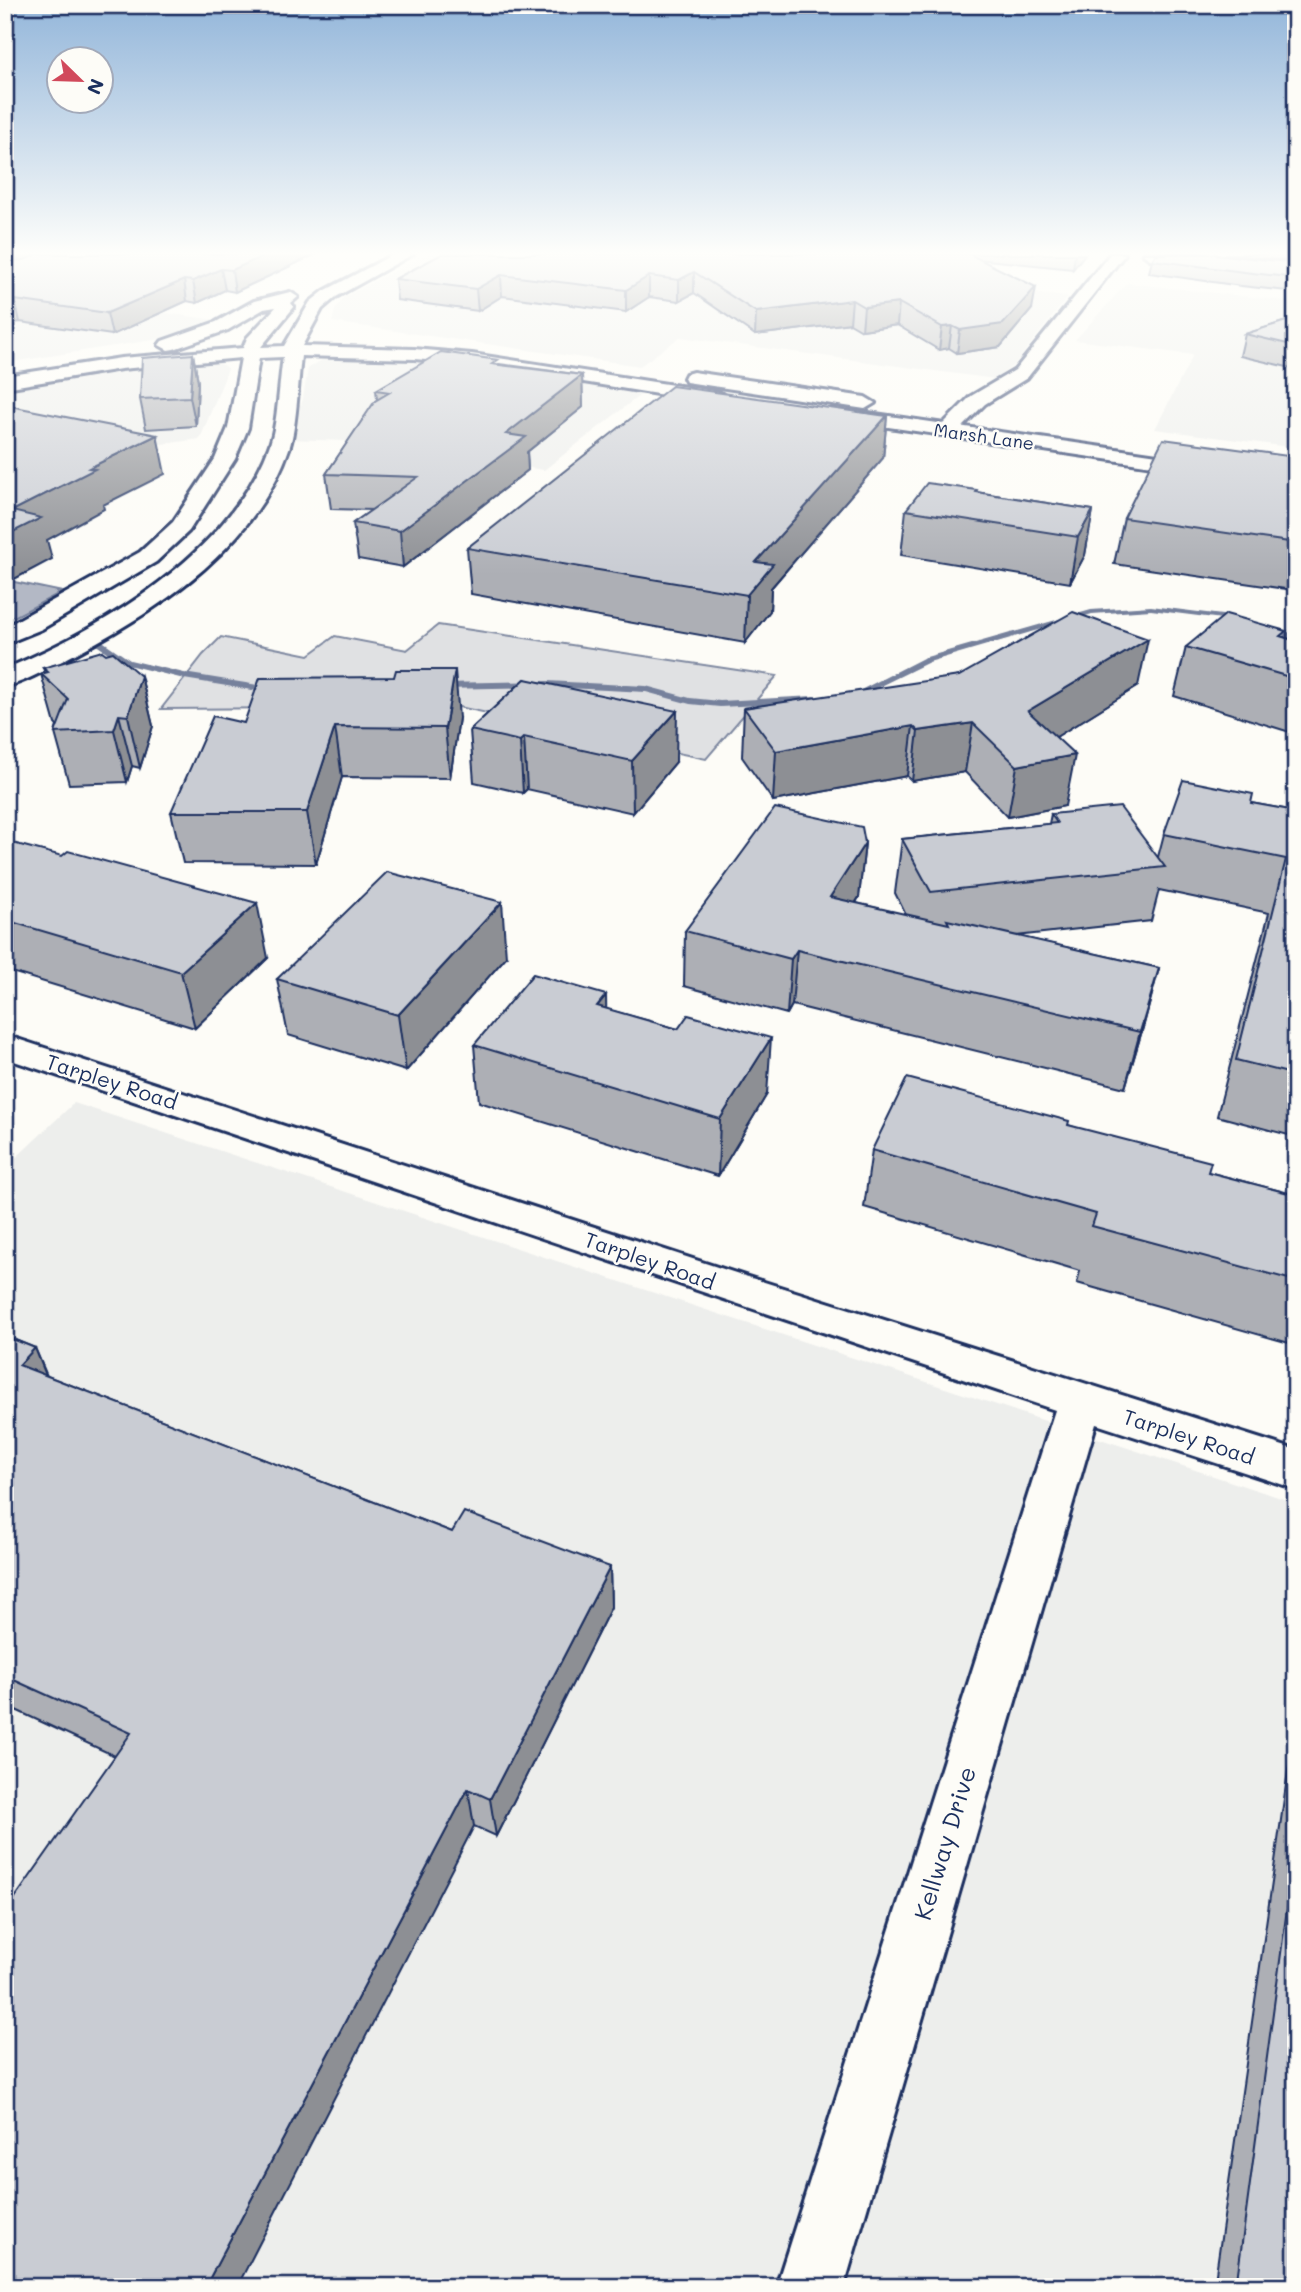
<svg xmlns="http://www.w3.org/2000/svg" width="1301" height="2292" font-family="Mali,sans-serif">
	<rect width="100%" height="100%" fill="#fdfcf7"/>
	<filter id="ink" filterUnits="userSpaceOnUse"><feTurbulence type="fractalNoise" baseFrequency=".0143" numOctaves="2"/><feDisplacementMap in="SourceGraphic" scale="14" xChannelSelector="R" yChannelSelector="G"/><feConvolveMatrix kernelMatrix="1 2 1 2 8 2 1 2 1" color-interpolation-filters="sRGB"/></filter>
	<g filter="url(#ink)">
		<!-- built -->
		<g fill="#edeeec">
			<polygon points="427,254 686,254 1068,297 1014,365 995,379 680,337 640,366 332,322 335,310 344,297"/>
			<polygon points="1127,283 1296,302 1296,448 1155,429 1193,355 1075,340"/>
			<polygon points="5,291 216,320 179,336 5,363"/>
			<polygon points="344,357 466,365 644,392 544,470 348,441 287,439 303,399 308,368 324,359"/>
			<polygon points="195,361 219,362 228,369 200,439 5,465 5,388 75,375"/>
			<polygon points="74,1103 1296,1503 1296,2287 5,2287 5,1168"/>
		</g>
		<!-- green -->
		<polygon fill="#e0e1e3" stroke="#7e88a0" stroke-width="2" points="438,625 777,676 706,759 459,707 161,709 203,655 221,637 309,655 335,636 407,650"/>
		<!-- water -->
		<polygon fill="#b3b8c5" stroke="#76819c" stroke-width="2" points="5,580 62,592 14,617 5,613"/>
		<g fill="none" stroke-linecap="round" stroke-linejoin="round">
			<!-- stream -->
			<g fill="#76819c" fill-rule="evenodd">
				<polygon points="1151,606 1238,617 1242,619 1238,621 1151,610 1092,614 929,662 856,698 849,696 923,658 1091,610"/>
				<polygon points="1266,627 1296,634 1296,639 1266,631"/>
				<polygon points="95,640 101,640 130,660 184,673 270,687 274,690 270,693 184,679 124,664 95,644"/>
				<polygon points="547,681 646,686 690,698 720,701 814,696 818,699 814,702 720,707 690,704 646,692 547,687 442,689 438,686 442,683"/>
			</g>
			<defs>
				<g id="street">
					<polygon points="1110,254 1125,254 1027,378 985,404 954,435 940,435 937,431 940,427 971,396 1015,370"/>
					<polygon points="1143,254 1196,254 1296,265 1296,275 1150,259"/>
					<polygon points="5,1035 745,1276 1296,1450 1296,1489 1096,1424 844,2287 776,2287 1055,1410 5,1058"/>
				</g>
				<g id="secondary">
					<path d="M394 254H413L336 297 322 309 302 346 414 349 472 354 719 392 728 398 719 404 472 364 414 359 301 356C298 382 297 423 290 446 257 544 164 607 77 653 54 665 31 680 5 687V669C106 627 228 554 269 447 278 425 279 382 283 357L259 358 248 428 235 459 189 531 156 562 42 629 5 644V627L140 552 173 522 215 459 228 428 241 358 121 369 5 388V376L121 358 243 348 247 338 276 307 264 309 228 330 174 349 168 350 159 345 162 341 216 322 254 301 290 292 298 297 291 303 294 307 261 347 284 346 310 302 324 291Z"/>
					<polygon points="693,372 865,397 875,403 865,409 686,382 684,378 686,374"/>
					<polygon points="834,408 1296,475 1296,487 827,418 824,414"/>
				</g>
			</defs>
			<!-- street casing -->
			<use href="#street" stroke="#1b2f5e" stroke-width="6"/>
			<!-- secondary casing -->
			<use href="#secondary" stroke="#1b2f5e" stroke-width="6"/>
			<!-- street -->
			<use href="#street" fill="#fdfcf7" fill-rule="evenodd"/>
			<!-- secondary -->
			<use href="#secondary" fill="#fdfcf7" fill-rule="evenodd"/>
		</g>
		<!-- wall -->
		<g fill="#adafb5" stroke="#1b2f5e" stroke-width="2">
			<polygon points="5,254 316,254 235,292 225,290 197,303 187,301 112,335 20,322 5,324"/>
			<polygon points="442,254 1085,254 1073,269 977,259 1032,309 1000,347 957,353 949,348 939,350 897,325 862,330 850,323 755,335 694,293 679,301 649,297 626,312 502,296 478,311 397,300 395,279"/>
			<polygon points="1224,254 1296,254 1296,262"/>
			<polygon points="1152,260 1296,263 1296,292 1241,286 1149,273"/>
			<polygon points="1296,318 1296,369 1240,356 1245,334"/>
			<polygon points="193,354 198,382 196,426 146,429 140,399"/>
			<polygon points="499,364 582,375 583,407 527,452 528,470 403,567 358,559 353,523 372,510 331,509 326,474 377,399 376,390"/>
			<polygon points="887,416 883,458 771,588 770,611 745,643 471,594 467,548"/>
			<polygon points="1296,457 1296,576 1292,590 1114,564 1124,518"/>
			<polygon points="976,492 1093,510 1085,555 1070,583 901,555 906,510"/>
			<polygon points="1284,637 1296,641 1296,734 1174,696 1186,647"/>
			<polygon points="106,654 141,676 153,726 140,768 132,766 127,782 69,784 55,733 57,726 55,724 41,674 45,673 43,668"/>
			<polygon points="525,679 676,762 633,813 527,789 523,793 474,782 470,730"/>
			<polygon points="1138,686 1056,737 1065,806 1008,817 965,772 912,781 907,776 773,801 742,757 744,708"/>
			<polygon points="459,718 450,778 342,777 316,864 183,863 171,812 244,723"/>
			<polygon points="1251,803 1296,811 1296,1137 1217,1116 1269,913 1159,890 1151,921 1016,936 1159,968 1144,1024 1125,1088 792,1005 787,1014 684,986 685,931 865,843 859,897 856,903 906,915 895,893 902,839 1049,824 1051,814 1158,857 1164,834"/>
			<polygon points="5,841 268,958 195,1028 5,970"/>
			<polygon points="506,957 406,1071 288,1035 277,979"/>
			<polygon points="606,1009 678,1029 767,1094 718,1176 479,1102 474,1045"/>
			<polygon points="1068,1125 1208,1172 1296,1195 1296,1345 1077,1283 1080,1271 864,1207 872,1150"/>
			<polygon points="5,1336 35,1348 47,1376 452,1532 610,1567 611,1607 496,1836 474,1826 115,1756 5,1705"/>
			<polygon points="1296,1715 1296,2287 1214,2287"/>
		</g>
		<!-- shaded-wall -->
		<g fill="#8d8f94" stroke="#1b2f5e" stroke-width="2">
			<polygon points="16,254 56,254 20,268"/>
			<polygon points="268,254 316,254 235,292 232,270"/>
			<polygon points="1075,254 1085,254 1073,269"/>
			<polygon points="221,269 225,290 197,303 193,281"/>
			<polygon points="694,272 694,293 679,301 679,280"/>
			<polygon points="501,275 502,296 478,311 476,289"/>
			<polygon points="649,276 649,297 626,312 626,290"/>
			<polygon points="184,280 187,301 112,335 107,313"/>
			<polygon points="1036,287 1032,309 1000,347 957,353 960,330"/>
			<polygon points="15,300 20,322 5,324 5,301"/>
			<polygon points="852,300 850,323 755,335 756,312"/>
			<polygon points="899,303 897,325 862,330 864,307"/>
			<polygon points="952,326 949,348 939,350 942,327"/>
			<polygon points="193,354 198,382 196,426 190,397"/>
			<polygon points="582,375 583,407 527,452 528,470 403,567 400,531 506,434"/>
			<polygon points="887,416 883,458 771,588 770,611 745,643 747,595 756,562"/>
			<polygon points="157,435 165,474 103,505 104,509 47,540 52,559 5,584 5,536 12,511 89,468"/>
			<polygon points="1093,510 1085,555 1070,583 1078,537"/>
			<polygon points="1148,639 1138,686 1019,760 1028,711"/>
			<polygon points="455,670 459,718 450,778 445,728"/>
			<polygon points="141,676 153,726 140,768 128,716"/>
			<polygon points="677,711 676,762 633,813 632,761"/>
			<polygon points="119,715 132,766 127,782 114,730"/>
			<polygon points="973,723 965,772 912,781 918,731"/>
			<polygon points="913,726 907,776 773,801 776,751"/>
			<polygon points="335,727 342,777 316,864 307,812"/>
			<polygon points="524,737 527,789 523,793 520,741"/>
			<polygon points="1075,755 1065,806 1008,817 1017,766"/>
			<polygon points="865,843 859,897 825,952 830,897"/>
			<polygon points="502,902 506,957 406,1071 398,1015"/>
			<polygon points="257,903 268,958 195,1028 181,972"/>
			<polygon points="797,950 792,1005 787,1014 791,959"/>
			<polygon points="1159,968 1144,1024 1125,1088 1140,1032"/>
			<polygon points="606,995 607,1051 597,1006"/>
			<polygon points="771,1038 767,1094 718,1176 720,1119"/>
			<polygon points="35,1348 52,1390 19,1365"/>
			<polygon points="610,1567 611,1607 496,1836 490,1799"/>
			<polygon points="468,1789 474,1826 237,2287 205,2287"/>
		</g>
		<!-- building -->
		<g fill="#c9ccd3" stroke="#1b2f5e" stroke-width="2">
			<polygon points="38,254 268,254 232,270 221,269 193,281 184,280 107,313 15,300 5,301 5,261 24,260"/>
			<polygon points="442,254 969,254 1036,287 1003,324 960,330 952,326 942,327 899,303 864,307 852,300 756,312 694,272 679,280 649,276 626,290 501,275 476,289 395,279"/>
			<polygon points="1156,254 1214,254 1296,263 1296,278 1244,272 1152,260"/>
			<polygon points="1296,318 1296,346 1245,334"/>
			<polygon points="441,352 498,360 492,364 582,375 506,434 526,437 400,531 353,523 418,477 326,474 375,401 390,392 376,390"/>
			<polygon points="193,354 190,397 140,399 142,358"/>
			<polygon points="672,386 887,416 756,562 773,564 747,595 467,548"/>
			<polygon points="5,405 157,435 89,468 95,469 12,511 41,518 5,536"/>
			<polygon points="1163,439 1296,457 1296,543 1124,518"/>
			<polygon points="927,483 977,490 976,492 1093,510 1078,537 906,510"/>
			<polygon points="1073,612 1148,639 1028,711 1075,755 1017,766 973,723 918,731 913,726 776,751 744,708 959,676"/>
			<polygon points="1226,614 1286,631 1280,636 1296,641 1296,679 1186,647"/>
			<polygon points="102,651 106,654 113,652 141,676 128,716 119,715 114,730 55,733 68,699 41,674 48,672 43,668"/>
			<polygon points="396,670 455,670 445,728 335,727 307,812 171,812 213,716 244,723 260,678 394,677"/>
			<polygon points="525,679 677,711 632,761 524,737 520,741 470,730"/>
			<polygon points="1183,780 1253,794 1251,803 1296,811 1296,1075 1236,1060 1286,859 1164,834"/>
			<polygon points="1120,807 1165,867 931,892 902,839 1057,823 1051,814"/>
			<polygon points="775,808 862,827 865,843 830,897 949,924 947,920 1159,968 1140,1032 797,950 791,959 685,931"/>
			<polygon points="5,841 62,856 68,851 257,903 181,972 5,920"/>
			<polygon points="387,872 502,902 398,1015 277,979"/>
			<polygon points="533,974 606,995 597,1006 678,1029 688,1015 771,1038 720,1119 474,1045"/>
			<polygon points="907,1078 1069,1121 1068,1125 1211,1162 1208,1172 1296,1195 1296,1281 1092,1226 1096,1214 872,1150"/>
			<polygon points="5,1336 35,1348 19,1365 452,1532 464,1512 610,1567 490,1799 468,1789 205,2287 5,2287 5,1912 131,1733 5,1676"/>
			<polygon points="1296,1842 1296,2287 1236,2287"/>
		</g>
	</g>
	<!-- sky -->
	<linearGradient id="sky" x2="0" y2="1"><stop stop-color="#93b6da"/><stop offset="0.44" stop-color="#fefefb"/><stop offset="1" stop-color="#fefefb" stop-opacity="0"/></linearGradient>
	<rect width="1301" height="575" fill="url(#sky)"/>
	<g text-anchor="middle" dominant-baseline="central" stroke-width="5" stroke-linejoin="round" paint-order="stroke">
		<!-- far-street labels -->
		<g font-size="18" fill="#1b2f5e" stroke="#fdfcf7">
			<text transform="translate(984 436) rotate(8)">Marsh Lane</text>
		</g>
		<!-- street labels -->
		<g font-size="21" fill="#1b2f5e" stroke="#fdfcf7">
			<text transform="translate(112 1081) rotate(18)">Tarpley Road</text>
			<text transform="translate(650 1260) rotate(19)">Tarpley Road</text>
			<text transform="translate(1189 1436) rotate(18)">Tarpley Road</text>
		</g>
		<!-- near-street labels -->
		<g font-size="24" fill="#1b2f5e" stroke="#fdfcf7">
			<text transform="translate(944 1843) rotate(-73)">Kellway Drive</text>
		</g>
	</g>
	<!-- margin -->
	<rect width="1301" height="2292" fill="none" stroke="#fdfcf7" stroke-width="28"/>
	<rect x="14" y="14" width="1273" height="2264" fill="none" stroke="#1b2f5e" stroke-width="2.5" filter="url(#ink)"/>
	<!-- north arrow -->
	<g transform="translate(80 80) rotate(113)"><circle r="33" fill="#fdfcf7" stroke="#a3aaba" stroke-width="2"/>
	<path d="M0-5L12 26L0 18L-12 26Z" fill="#d1495b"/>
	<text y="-10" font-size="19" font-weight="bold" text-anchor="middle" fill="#1b2f5e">N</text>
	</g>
</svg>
